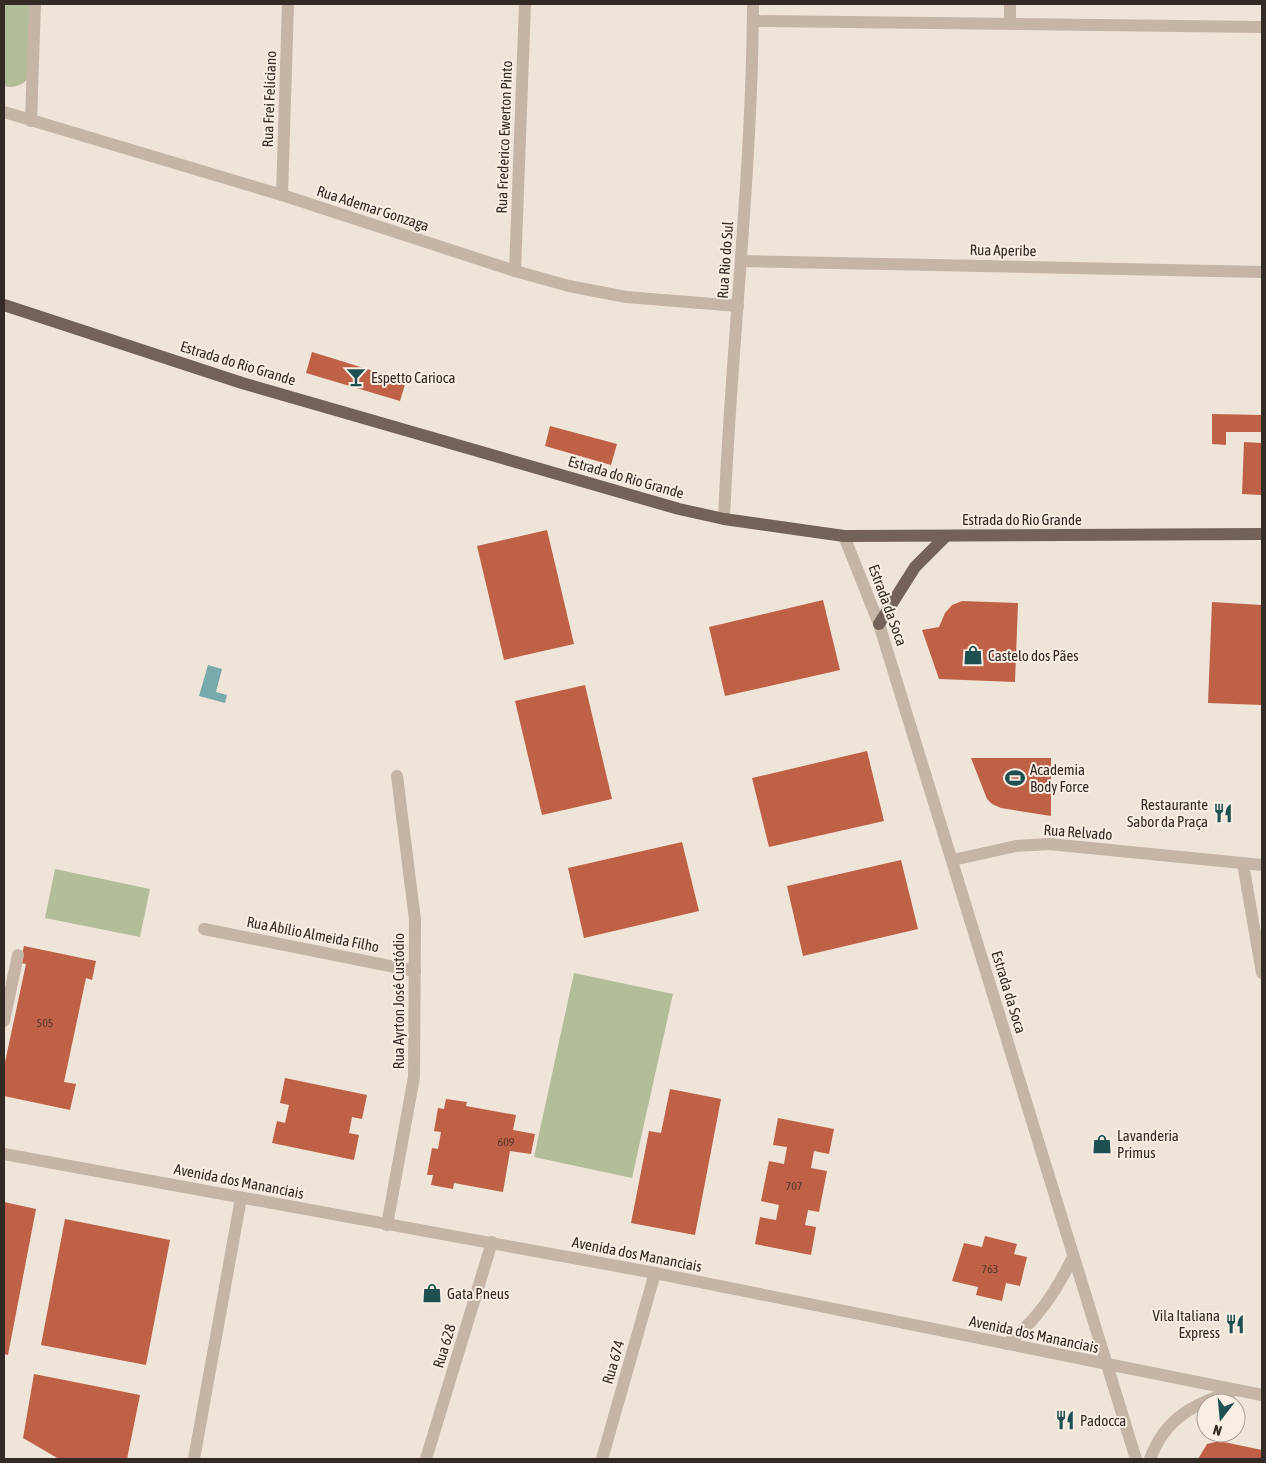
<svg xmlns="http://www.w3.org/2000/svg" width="1266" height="1463" font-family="'Asap Condensed',sans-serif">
	<rect width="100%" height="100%" fill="#efe4d8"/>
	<!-- green -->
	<g fill="#b2bd9a">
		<path d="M4 4H34L29 77C23 85 14 89 4 86Z"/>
		<polygon points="55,869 150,889 140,937 45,918"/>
		<polygon points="574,973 673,994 632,1178 534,1157"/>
	</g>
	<!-- water -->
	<polygon fill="#79aaab" points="208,665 222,669 216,692 227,695 225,703 199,696"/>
	<!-- building -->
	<g fill="#bf6147">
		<polygon points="312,352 406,381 400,401 306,373"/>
		<polygon points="1212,414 1262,415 1262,432 1226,432 1226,445 1212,444"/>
		<polygon points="550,426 617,444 611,465 545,446"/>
		<polygon points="1244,442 1262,443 1262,495 1242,494"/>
		<polygon points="547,530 574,644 504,660 477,546"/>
		<polygon points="823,600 840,670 725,696 709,627"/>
		<polygon points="962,601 1018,603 1015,682 939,679 922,630 939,627 945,613 952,605"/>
		<polygon points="1212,602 1262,605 1262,705 1208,703"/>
		<polygon points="585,685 612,799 542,815 515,701"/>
		<polygon points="867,751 884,821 769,847 752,778"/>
		<polygon points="971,758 1051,758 1051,816 1001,808 992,804 987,799"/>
		<polygon points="682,842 699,911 584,938 568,868"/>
		<polygon points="901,860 918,929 803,956 787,886"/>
		<polygon points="24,946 96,961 92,980 86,978 64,1082 76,1084 70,1110 4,1096 4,1067 26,964 20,963"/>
		<polygon points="285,1078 367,1095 362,1119 352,1117 349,1133 359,1135 354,1160 272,1143 277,1121 285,1123 289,1105 280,1103"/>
		<polygon points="670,1089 721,1099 695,1235 631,1223 649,1131 661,1133"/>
		<polygon points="446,1099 467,1102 466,1106 516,1115 513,1130 535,1134 531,1154 510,1151 503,1192 454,1183 453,1189 431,1185 433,1175 427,1175 432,1148 438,1149 441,1132 434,1131 438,1108 444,1109"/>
		<polygon points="778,1118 834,1129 829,1154 814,1151 811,1168 827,1171 819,1212 808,1210 805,1225 816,1227 811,1255 755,1244 760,1217 776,1220 779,1205 761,1201 769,1161 784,1164 787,1147 773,1145"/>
		<polygon points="4,1202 36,1209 8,1355 4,1354"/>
		<polygon points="65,1219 170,1240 146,1365 41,1345"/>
		<polygon points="985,1236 1017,1244 1014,1254 1027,1257 1020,1286 1006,1283 1002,1301 976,1295 978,1287 952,1281 964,1243 982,1247"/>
		<polygon points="34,1374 140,1395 127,1459 59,1459 23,1438"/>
		<polygon points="1219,1441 1262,1450 1262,1459 1198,1459 1207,1444"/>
	</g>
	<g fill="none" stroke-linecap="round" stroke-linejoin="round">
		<!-- minor -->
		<g stroke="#c6b4a5" stroke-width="12">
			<polyline points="753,21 1262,27"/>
			<polyline points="1010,22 1010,4"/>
			<polyline points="4,112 282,195 515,271 569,286 626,297 738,306"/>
			<polyline points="31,121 35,4"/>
			<polyline points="282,195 288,4"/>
			<polyline points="742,261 1262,272"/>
			<polyline points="515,271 525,4"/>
			<path d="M724 519C731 347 752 176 753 4"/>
			<polyline points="844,536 879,624 1136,1459"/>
			<polyline points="953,860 1016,846 1049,844 1262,865"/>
			<polyline points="1243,864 1262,973"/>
			<polyline points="204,929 415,971"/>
			<polyline points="4,1021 18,955"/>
			<polyline points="4,1154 655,1273 1262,1395"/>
			<polyline points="387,1225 414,1077 415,920 397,776"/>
			<path d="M1007 1344C1037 1320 1055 1293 1072 1259"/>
			<polyline points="194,1459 241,1198"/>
			<polyline points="426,1459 492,1242"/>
			<polyline points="602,1459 655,1273"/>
			<path d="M1150 1459C1166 1416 1194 1405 1235 1390"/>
		</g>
		<!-- major -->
		<g stroke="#746158" stroke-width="12">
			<polyline points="4,305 242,383 679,509 724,519 844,536 1262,534"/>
			<polyline points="879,624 915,567 946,536"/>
		</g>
	</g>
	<!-- icons -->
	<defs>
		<symbol id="bar-bare" viewBox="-9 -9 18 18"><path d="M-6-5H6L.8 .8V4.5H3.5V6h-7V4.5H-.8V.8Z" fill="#1e5052" stroke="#f8eee4" stroke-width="2.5" paint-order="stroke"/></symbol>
		<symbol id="shop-bare" viewBox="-9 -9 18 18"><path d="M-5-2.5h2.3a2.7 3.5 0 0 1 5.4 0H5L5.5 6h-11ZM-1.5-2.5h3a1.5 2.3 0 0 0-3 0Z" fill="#1e5052" stroke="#f8eee4" stroke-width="2.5" paint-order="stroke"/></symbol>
		<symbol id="stadium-bare" viewBox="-9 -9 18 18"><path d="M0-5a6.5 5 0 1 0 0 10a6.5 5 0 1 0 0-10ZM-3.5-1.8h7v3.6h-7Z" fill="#1e5052" stroke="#f8eee4" stroke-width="2.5" paint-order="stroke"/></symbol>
		<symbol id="restaurant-bare" viewBox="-9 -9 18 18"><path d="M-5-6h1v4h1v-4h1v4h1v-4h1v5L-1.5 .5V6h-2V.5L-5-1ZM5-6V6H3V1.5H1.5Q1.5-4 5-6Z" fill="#1e5052" stroke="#f8eee4" stroke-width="2.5" paint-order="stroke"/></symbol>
	</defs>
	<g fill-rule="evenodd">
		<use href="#bar-bare" x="342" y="363" width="28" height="28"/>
		<use href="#shop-bare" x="959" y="641" width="28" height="28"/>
		<use href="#stadium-bare" x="1001" y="764" width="28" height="28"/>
		<use href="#restaurant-bare" x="1209" y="799" width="28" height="28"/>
		<use href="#shop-bare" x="1088" y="1130" width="28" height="28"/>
		<use href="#shop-bare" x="418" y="1279" width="28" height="28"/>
		<use href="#restaurant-bare" x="1221" y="1310" width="28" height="28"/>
		<use href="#restaurant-bare" x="1051" y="1406" width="28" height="28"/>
	</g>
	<g text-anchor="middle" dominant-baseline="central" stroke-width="4" stroke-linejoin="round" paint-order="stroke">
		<!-- number labels -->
		<g font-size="12" fill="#56382e">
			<text x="45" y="1023">505</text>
			<text x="506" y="1142">609</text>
			<text x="794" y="1186">707</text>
			<text x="990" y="1269">763</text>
		</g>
		<!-- street labels -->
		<g font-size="15" fill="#332a26" stroke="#f8eee4">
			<text transform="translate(269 99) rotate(-88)">Rua Frei Feliciano</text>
			<text transform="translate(504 137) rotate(-88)">Rua Frederico Ewerton Pinto</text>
			<text transform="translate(373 208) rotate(18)">Rua Ademar Gonzaga</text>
			<text transform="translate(1003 250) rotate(1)">Rua Aperibe</text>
			<text transform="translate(725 260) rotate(-86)">Rua Rio do Sul</text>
			<text transform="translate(238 363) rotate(17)">Estrada do Rio Grande</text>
			<text transform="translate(626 477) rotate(16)">Estrada do Rio Grande</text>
			<text x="1022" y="519">Estrada do Rio Grande</text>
			<text transform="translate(888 605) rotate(70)">Estrada da Soca</text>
			<text transform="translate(1078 832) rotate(4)">Rua Relvado</text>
			<text transform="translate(313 934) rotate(11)">Rua Abílio Almeida Filho</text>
			<text transform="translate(1009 992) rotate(73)">Estrada da Soca</text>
			<text transform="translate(398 1001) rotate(-90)">Rua Ayrton José Custódio</text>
			<text transform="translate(239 1181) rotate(11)">Avenida dos Mananciais</text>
			<text transform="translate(637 1254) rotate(11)">Avenida dos Mananciais</text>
			<text transform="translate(1034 1334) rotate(12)">Avenida dos Mananciais</text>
			<text transform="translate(444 1346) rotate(-73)">Rua 628</text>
			<text transform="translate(613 1362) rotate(-74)">Rua 674</text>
		</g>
		<!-- poi labels -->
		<g font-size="15" fill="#332a26" stroke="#f8eee4" text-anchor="start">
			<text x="371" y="377">Espetto Carioca</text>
			<text x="988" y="655">Castelo dos Pães</text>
			<text x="1030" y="769">Academia<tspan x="1030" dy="17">Body Force</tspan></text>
			<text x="1208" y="804" text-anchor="end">Restaurante<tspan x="1208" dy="17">Sabor da Praça</tspan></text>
			<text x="1117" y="1135">Lavanderia<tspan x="1117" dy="17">Primus</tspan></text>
			<text x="447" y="1293">Gata Pneus</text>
			<text x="1220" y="1315" text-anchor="end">Vila Italiana<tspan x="1220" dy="17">Express</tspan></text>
			<text x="1080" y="1420">Padocca</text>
		</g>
	</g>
	<!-- border -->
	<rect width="1266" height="1463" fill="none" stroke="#332a26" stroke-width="10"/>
	<!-- north arrow -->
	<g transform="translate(1221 1418) rotate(196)"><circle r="24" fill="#f8eee4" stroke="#a9a098"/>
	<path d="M0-4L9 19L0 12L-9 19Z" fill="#1e5052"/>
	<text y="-8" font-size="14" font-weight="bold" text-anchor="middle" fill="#332a26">N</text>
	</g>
</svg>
